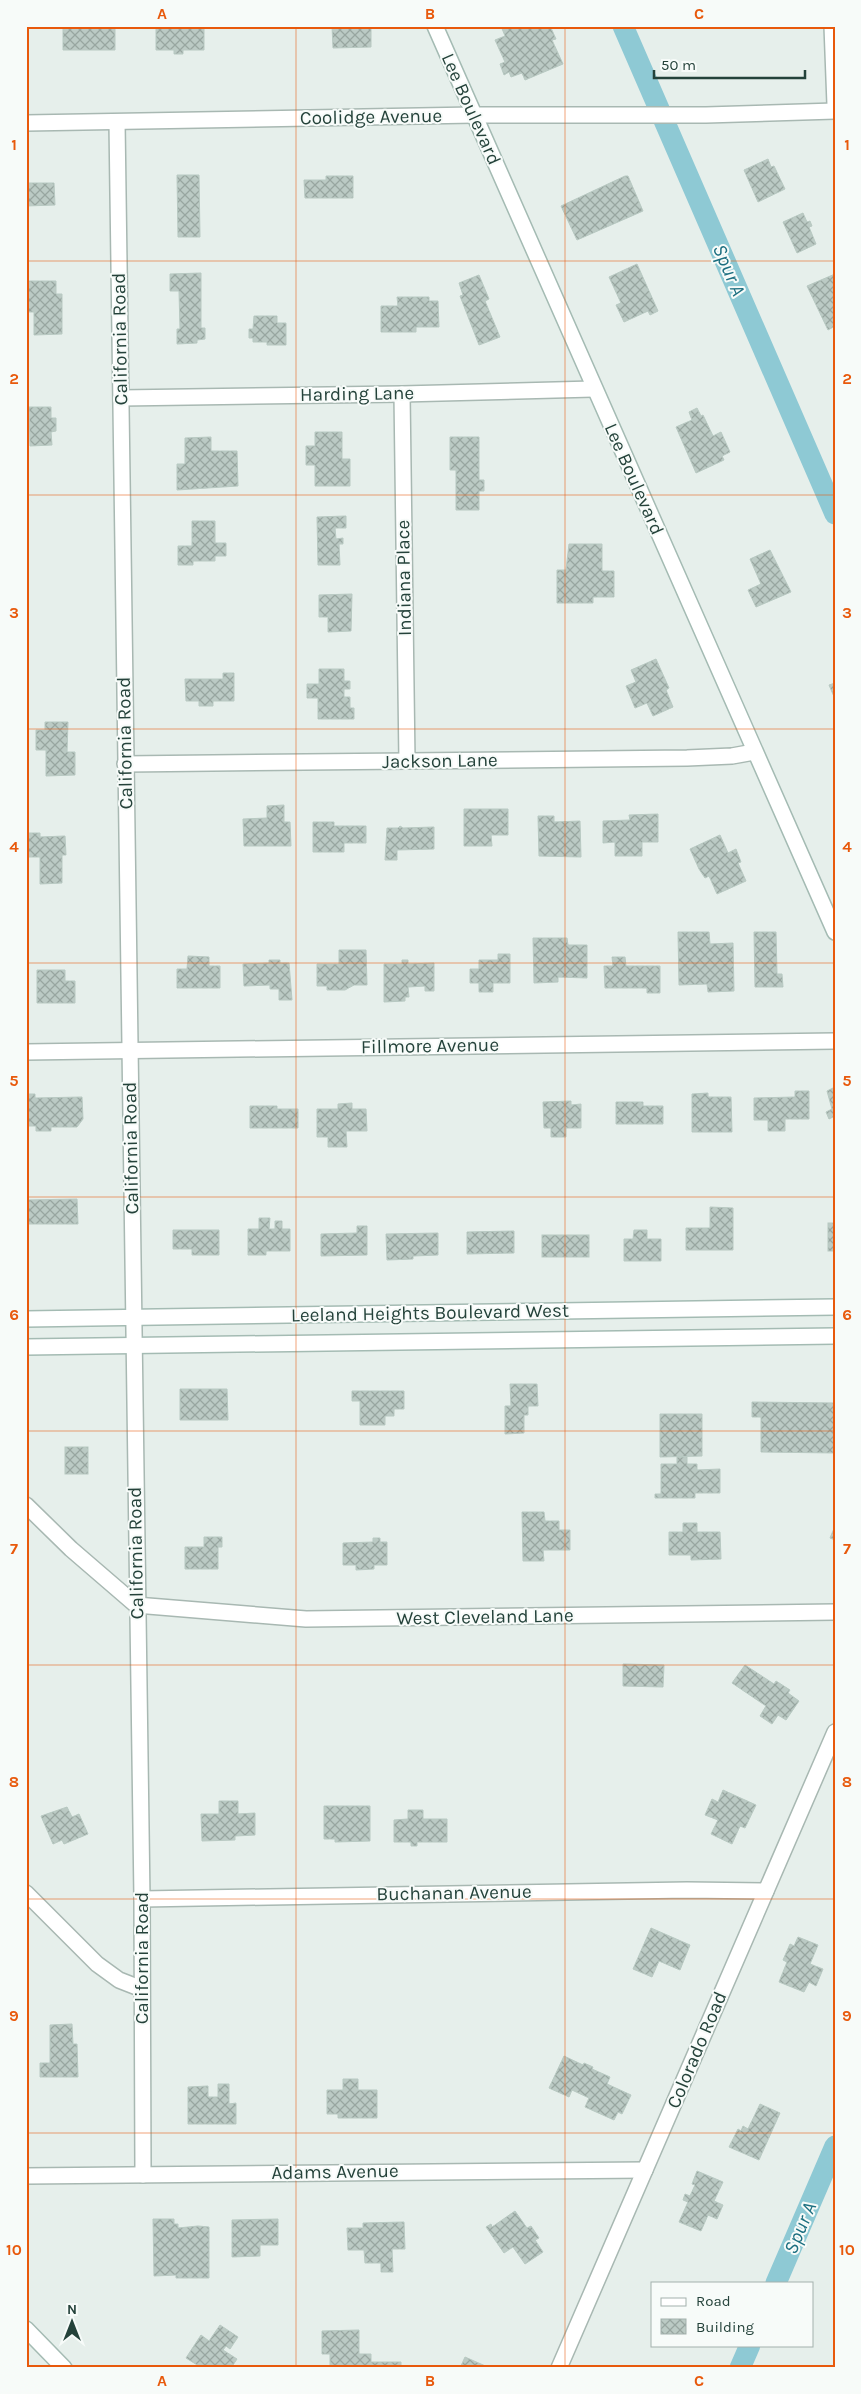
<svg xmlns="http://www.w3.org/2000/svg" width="861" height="2394" font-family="Karla,sans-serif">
	<defs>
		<pattern id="building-cross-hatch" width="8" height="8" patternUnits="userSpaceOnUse" patternTransform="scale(1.25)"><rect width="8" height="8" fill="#bbcac4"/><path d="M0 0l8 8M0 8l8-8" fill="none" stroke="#98a6a0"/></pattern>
	</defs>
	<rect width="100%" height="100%" fill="#e6efeb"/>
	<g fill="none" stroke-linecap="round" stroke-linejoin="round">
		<!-- canal -->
		<g stroke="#8ec9d4" stroke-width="21">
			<polyline points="623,26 835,514"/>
			<polyline points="776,2283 835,2146"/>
			<polyline points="740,2368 750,2345"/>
		</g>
	</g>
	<!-- building -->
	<g fill="url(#building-cross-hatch)" stroke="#b8c9c2">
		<polygon points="84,26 115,27 115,50 63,50 63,27"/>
		<polygon points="332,26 371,26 371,47 333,48"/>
		<polygon points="501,26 551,28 556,39 552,40 563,64 525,80 522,73 511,77 509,72 504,75 500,64 505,62 495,40 505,36"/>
		<polygon points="156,28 204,28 204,50 183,50 183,54 174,54 174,50 156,50"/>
		<polygon points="768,159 771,167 774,166 785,189 758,202 744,170"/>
		<polygon points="177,175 199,175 200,237 178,237"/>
		<polygon points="326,176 353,176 353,198 305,198 304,180 326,180"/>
		<polygon points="625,176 628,176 643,211 577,240 561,206"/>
		<polygon points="26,183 54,183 55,205 26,206"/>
		<polygon points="803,213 807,222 810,221 812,226 809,227 816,244 797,253 783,222"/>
		<polygon points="637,264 658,311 650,315 648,311 624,322 616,305 621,303 609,277"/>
		<polygon points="201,273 201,328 205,328 205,339 197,340 197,343 177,344 177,329 180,329 179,291 170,291 170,274"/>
		<polygon points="835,274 835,326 828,330 807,286"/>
		<polygon points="479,275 489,299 485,301 500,337 479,345 460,296 463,295 459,283"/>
		<polygon points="26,281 56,281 56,294 62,294 62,334 34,335 34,312 26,312"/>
		<polygon points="397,297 429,297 429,301 438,301 439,327 416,327 416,332 381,332 381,306 398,306"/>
		<polygon points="254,316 277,316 277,323 286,323 286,345 267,345 267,342 253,342 253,338 249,338 249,329 253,329"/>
		<polygon points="29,407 51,407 51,418 56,418 56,431 51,432 52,445 30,446"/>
		<polygon points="697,408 701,416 703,415 713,436 721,432 730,452 722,456 724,460 696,473 676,427 692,420 689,412"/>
		<polygon points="315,432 342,432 342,459 350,459 350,486 315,486 315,465 306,465 306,446 315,446"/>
		<polygon points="211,437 211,451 237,451 238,486 177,490 177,464 185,464 185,438"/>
		<polygon points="450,437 479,437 479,480 484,480 484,491 479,491 479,510 456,510 456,470 450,470"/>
		<polygon points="346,516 346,528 335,528 336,539 343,538 343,544 339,544 340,565 318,565 317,517"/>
		<polygon points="192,521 215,521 215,543 226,543 226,556 215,556 215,561 193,561 193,565 178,565 178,546 192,546"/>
		<polygon points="569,544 602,544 602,571 614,571 614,597 593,597 593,603 557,603 557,570 566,570"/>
		<polygon points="770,550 791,592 756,607 748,590 761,584 750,559"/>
		<polygon points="352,594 351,631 328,632 328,617 319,617 319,595"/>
		<polygon points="656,659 669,688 666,690 673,707 653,716 647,703 635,708 626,686 636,682 631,670"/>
		<polygon points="319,669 344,669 344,681 350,681 350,689 344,689 344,697 350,697 350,708 354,708 354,719 318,719 318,698 307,698 307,684 319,684"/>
		<polygon points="223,673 234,673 234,701 213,701 213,706 199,706 199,701 186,701 185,679 223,679"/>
		<polygon points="835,683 835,699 829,685"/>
		<polygon points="45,722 68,722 67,752 75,752 75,775 46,776 46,750 36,750 36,730 45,730"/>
		<polygon points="284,805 284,822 290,822 291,846 244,846 243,819 267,818 267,806"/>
		<polygon points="464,809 508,809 508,835 491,835 492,846 464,846"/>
		<polygon points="658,814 658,842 642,842 642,856 615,856 615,842 603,843 603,821 630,820 629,815"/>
		<polygon points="538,816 554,816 554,822 580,821 581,857 539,856"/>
		<polygon points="313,822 334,822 334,826 366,826 366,843 344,843 344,852 313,852"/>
		<polygon points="400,826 403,828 434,827 434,849 397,850 397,860 385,860 387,828 398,828"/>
		<polygon points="26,833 40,833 40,837 65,836 66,855 62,855 62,883 40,884 40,857 26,857"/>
		<polygon points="720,835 728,853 736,849 741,862 738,863 746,881 717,894 709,876 705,878 699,869 690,849"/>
		<polygon points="678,932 709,932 710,944 733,943 734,991 708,992 707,984 679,985"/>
		<polygon points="754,932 776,932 777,974 782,974 783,987 755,987"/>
		<polygon points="533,938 567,938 568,945 587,945 587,978 558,977 558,982 534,983"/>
		<polygon points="339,950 366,950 367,985 354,985 345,990 327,990 327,986 317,986 317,964 339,964"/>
		<polygon points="498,954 510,954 510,983 493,983 493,992 479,992 479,983 470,983 470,969 479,969 479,960 498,960"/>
		<polygon points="188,956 209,957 209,966 220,966 220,988 177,988 177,969 187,969"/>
		<polygon points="612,957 625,957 626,966 660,966 660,993 647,993 647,988 605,988 604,966 613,966"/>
		<polygon points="269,960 280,960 280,963 289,963 292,1000 279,1000 279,989 270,989 270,985 244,986 243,964 269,963"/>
		<polygon points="402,960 408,960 408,964 434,963 434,991 425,991 425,986 408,987 409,997 405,997 405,1001 384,1002 384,964 402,964"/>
		<polygon points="37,970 65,970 65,981 75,981 75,1003 37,1003"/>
		<polygon points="835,1087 835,1116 829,1119 826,1112 832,1109 827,1091"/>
		<polygon points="795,1091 809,1091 809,1119 785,1119 785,1131 768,1131 768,1120 754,1120 754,1098 795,1097"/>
		<polygon points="708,1093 708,1097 731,1097 732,1132 692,1132 692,1094"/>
		<polygon points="26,1094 35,1094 35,1098 82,1097 83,1119 77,1127 51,1127 51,1131 36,1131 36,1126 27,1126 26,1136"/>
		<polygon points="571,1101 571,1105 581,1104 581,1128 566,1128 566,1137 551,1137 551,1128 544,1128 543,1102"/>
		<polygon points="616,1102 643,1102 643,1106 663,1106 663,1124 616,1124"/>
		<polygon points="352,1103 352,1109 366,1109 367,1131 346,1131 347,1147 328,1147 328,1137 317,1137 317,1109 338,1109 338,1104"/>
		<polygon points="250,1106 277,1106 277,1109 298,1109 298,1128 250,1128"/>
		<polygon points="77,1199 78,1224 26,1224 26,1200"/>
		<polygon points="710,1207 733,1208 733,1250 686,1250 686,1228 710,1228"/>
		<polygon points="259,1218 270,1218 269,1229 275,1229 275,1221 282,1221 282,1229 290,1229 290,1251 266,1251 266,1255 248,1255 248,1229 259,1229"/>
		<rect x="828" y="1223" width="7" height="28"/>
		<polygon points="357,1226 367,1226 367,1255 321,1256 321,1234 357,1233"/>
		<polygon points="173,1230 219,1230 219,1255 192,1255 192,1249 173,1249"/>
		<polygon points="634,1230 647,1230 647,1239 661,1239 661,1261 624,1261 624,1239 633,1239"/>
		<polygon points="514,1231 514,1253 467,1254 467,1232"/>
		<polygon points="438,1233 438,1255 413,1256 413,1259 387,1260 386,1234"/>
		<rect x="542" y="1235" width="47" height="22"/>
		<polygon points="510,1384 537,1384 538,1406 528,1406 528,1415 524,1415 524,1433 505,1434 505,1406 511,1406"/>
		<polygon points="180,1389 227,1389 228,1420 180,1420"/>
		<rect x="26" y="1391" width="1" height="29"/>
		<polygon points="352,1391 404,1391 404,1409 394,1409 394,1416 385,1416 385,1425 360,1425 360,1401 352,1401"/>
		<polygon points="752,1402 835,1403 835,1453 761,1452 761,1417 752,1417"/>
		<polygon points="660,1414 702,1414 702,1456 660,1457"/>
		<rect x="65" y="1447" width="23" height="27"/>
		<polygon points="677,1457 687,1457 687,1464 697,1464 697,1470 720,1469 720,1493 695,1493 695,1498 655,1498 655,1494 661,1494 661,1464 677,1464"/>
		<polygon points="522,1512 544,1512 545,1521 559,1521 559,1530 570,1530 570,1550 543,1550 544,1561 523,1561"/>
		<polygon points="683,1523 697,1523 697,1532 720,1532 721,1559 691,1560 691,1555 669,1555 669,1532 683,1532"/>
		<polygon points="835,1526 835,1540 830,1538"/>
		<polygon points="204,1537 222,1537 222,1547 218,1547 218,1569 185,1569 185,1547 204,1547"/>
		<polygon points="373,1538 380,1538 380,1542 387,1542 387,1565 374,1565 374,1569 356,1570 356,1565 343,1565 343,1543 373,1542"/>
		<polygon points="623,1664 664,1665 663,1687 623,1686"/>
		<polygon points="745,1665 774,1684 776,1681 790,1690 788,1693 799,1701 786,1720 778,1715 772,1724 760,1716 766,1706 732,1683"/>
		<polygon points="723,1790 756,1805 745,1828 740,1826 732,1844 711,1834 718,1820 705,1815 712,1799 718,1802"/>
		<polygon points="219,1801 238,1801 238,1814 255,1813 255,1835 235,1836 235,1840 202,1841 201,1814 219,1814"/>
		<polygon points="324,1806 370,1806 370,1841 335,1842 335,1839 324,1839"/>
		<polygon points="67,1807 72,1817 79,1814 88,1834 64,1844 62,1840 53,1844 41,1816"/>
		<polygon points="408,1810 423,1810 423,1819 447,1819 447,1842 417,1842 417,1846 411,1846 411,1842 394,1842 394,1820 408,1819"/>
		<polygon points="651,1928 690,1945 680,1970 659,1961 652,1977 633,1969"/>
		<polygon points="798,1937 818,1945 810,1964 823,1969 816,1986 809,1982 804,1992 779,1982 787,1962 783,1960 790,1944 794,1946"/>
		<polygon points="72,2024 73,2044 77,2044 78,2077 40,2077 40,2063 50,2063 50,2025"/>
		<polygon points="564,2056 583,2065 584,2063 593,2067 592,2069 610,2077 607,2084 631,2095 622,2114 618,2112 614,2120 585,2107 589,2098 572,2090 569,2097 549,2088"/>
		<polygon points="343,2079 358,2079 358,2090 377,2090 377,2118 338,2118 338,2114 327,2114 327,2090 343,2090"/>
		<polygon points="218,2084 229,2084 229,2104 236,2103 236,2124 188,2124 188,2087 208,2086 208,2097 218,2097"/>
		<polygon points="760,2104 780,2113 759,2160 729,2147 738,2129 741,2131 743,2126 748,2129"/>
		<polygon points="697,2171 723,2182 714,2201 723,2205 717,2219 708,2215 701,2231 679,2222 688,2202 683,2200 685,2194 690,2196 695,2185 692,2184"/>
		<polygon points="515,2211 527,2228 531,2226 539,2238 535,2240 543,2252 525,2264 513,2247 504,2253 486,2227 491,2224 492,2227"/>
		<polygon points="153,2219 174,2219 174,2224 178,2224 178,2228 198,2226 209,2227 209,2278 176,2278 176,2275 154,2276"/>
		<polygon points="278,2219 278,2245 260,2245 260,2256 232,2257 232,2220"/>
		<polygon points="404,2222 405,2249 392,2249 393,2272 381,2272 381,2263 365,2263 364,2250 348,2250 347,2228 363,2228 363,2223"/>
		<polygon points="220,2325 238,2337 230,2349 226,2346 223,2350 237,2359 231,2368 202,2368 186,2358 201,2335 209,2341"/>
		<polygon points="359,2330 359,2354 371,2354 371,2362 401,2362 401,2368 330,2368 330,2354 322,2354 322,2331"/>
		<polygon points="465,2357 490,2368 460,2368"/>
	</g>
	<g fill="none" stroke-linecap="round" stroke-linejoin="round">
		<defs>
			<g id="street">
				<polyline points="832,26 835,105"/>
				<polyline points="117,122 142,1899 143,2175"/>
				<polyline points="26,123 474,115 706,115 835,111"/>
				<polyline points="402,394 407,761"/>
				<polyline points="121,398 402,394 593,389"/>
				<polyline points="125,764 687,758 732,756 754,752"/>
				<polyline points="26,1052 835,1041"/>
				<polyline points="26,1505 71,1549 136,1605 306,1619 835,1612"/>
				<polyline points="26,1893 97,1964 119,1980 142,1989"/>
				<polyline points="142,1899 687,1890 766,1891"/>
				<polyline points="26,2176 645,2170"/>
				<polyline points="559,2368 835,1732"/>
			</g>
			<g id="secondary">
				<polyline points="435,26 835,932"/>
				<polyline points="26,1319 835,1307"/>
				<polyline points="26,1347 835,1336"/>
				<polyline points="26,2329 64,2368"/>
			</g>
		</defs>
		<!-- street casing -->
		<use href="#street" stroke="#a8b8b2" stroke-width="18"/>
		<!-- secondary casing -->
		<use href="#secondary" stroke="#a4bbb3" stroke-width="18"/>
		<!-- street -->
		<use href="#street" stroke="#fff" stroke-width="15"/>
		<!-- secondary -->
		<use href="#secondary" stroke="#fff" stroke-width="15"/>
	</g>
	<!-- grid -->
	<path fill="none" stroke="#e8590c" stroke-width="1" stroke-opacity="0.55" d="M296 26V2368M565 26V2368M26 261H835M26 495H835M26 729H835M26 963H835M26 1197H835M26 1431H835M26 1665H835M26 1899H835M26 2133H835"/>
	<g text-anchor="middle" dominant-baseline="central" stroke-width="4" stroke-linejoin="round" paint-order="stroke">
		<!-- street labels -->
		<g font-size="19" fill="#24423a" stroke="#f7fbf9">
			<text transform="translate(471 109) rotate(66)">Lee Boulevard</text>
			<text transform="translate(371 117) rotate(-1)">Coolidge Avenue</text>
			<text transform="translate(120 339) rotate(-91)">California Road</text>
			<text transform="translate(357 394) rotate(-1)">Harding Lane</text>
			<text transform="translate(634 479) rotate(66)">Lee Boulevard</text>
			<text transform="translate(404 578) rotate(-91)">Indiana Place</text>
			<text transform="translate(125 743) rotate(-91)">California Road</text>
			<text transform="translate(440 761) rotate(-1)">Jackson Lane</text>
			<text transform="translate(430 1046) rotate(-1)">Fillmore Avenue</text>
			<text transform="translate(131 1148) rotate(-91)">California Road</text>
			<text transform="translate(430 1313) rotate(-1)">Leeland Heights Boulevard West</text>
			<text transform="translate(136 1553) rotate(-91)">California Road</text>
			<text transform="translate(485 1617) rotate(-1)">West Cleveland Lane</text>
			<text transform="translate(454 1893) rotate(-1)">Buchanan Avenue</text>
			<text transform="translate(142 1958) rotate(-90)">California Road</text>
			<text transform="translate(697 2050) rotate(-67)">Colorado Road</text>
			<text transform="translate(335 2172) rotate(-1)">Adams Avenue</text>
		</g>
		<!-- water labels -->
		<g font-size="20" font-style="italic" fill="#1c6f80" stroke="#f7fbf9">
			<text transform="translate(729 270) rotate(67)">Spur A</text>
			<text transform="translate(800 2228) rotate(-67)">Spur A</text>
		</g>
	</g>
	<!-- border -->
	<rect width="861" height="2394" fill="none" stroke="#f7fbf9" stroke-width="55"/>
	<!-- legend -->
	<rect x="651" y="2282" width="162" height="65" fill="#f7fbf9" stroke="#a3b1ad"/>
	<rect x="661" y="2298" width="25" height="8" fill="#ffffff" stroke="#a3b1ad"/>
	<text x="696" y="2306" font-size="15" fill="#24423a">Road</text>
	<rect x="661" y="2319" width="25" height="15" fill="url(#building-cross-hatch)" stroke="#a3b1ad"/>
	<text x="696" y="2332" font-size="15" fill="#24423a">Building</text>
	<!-- north arrow -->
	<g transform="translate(72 2322)" stroke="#f7fbf9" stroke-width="4" paint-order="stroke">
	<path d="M0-4L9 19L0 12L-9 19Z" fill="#24423a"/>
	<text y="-8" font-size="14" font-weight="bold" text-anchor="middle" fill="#24423a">N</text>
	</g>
	<!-- scale -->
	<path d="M654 70v8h151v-8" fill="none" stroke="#24423a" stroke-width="2.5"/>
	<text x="661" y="70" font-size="15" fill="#24423a" stroke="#f7fbf9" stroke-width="4" paint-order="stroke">50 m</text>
	<rect x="28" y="28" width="806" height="2338" fill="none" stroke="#e8590c" stroke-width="2"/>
	<g font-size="16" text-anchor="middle" font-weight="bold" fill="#e8590c">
		<text x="162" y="19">A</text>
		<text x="430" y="19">B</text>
		<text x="699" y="19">C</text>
		<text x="14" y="150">1</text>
		<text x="847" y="150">1</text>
		<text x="14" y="384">2</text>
		<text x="847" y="384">2</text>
		<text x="14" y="618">3</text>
		<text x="847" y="618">3</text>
		<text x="14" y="852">4</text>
		<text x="847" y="852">4</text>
		<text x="14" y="1086">5</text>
		<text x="847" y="1086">5</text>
		<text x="14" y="1320">6</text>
		<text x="847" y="1320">6</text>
		<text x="14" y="1554">7</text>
		<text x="847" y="1554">7</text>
		<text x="14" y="1787">8</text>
		<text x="847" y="1787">8</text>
		<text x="14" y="2021">9</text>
		<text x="847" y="2021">9</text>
		<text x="14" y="2255">10</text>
		<text x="847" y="2255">10</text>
		<text x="162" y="2386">A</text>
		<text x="430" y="2386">B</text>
		<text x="699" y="2386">C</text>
	</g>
</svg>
